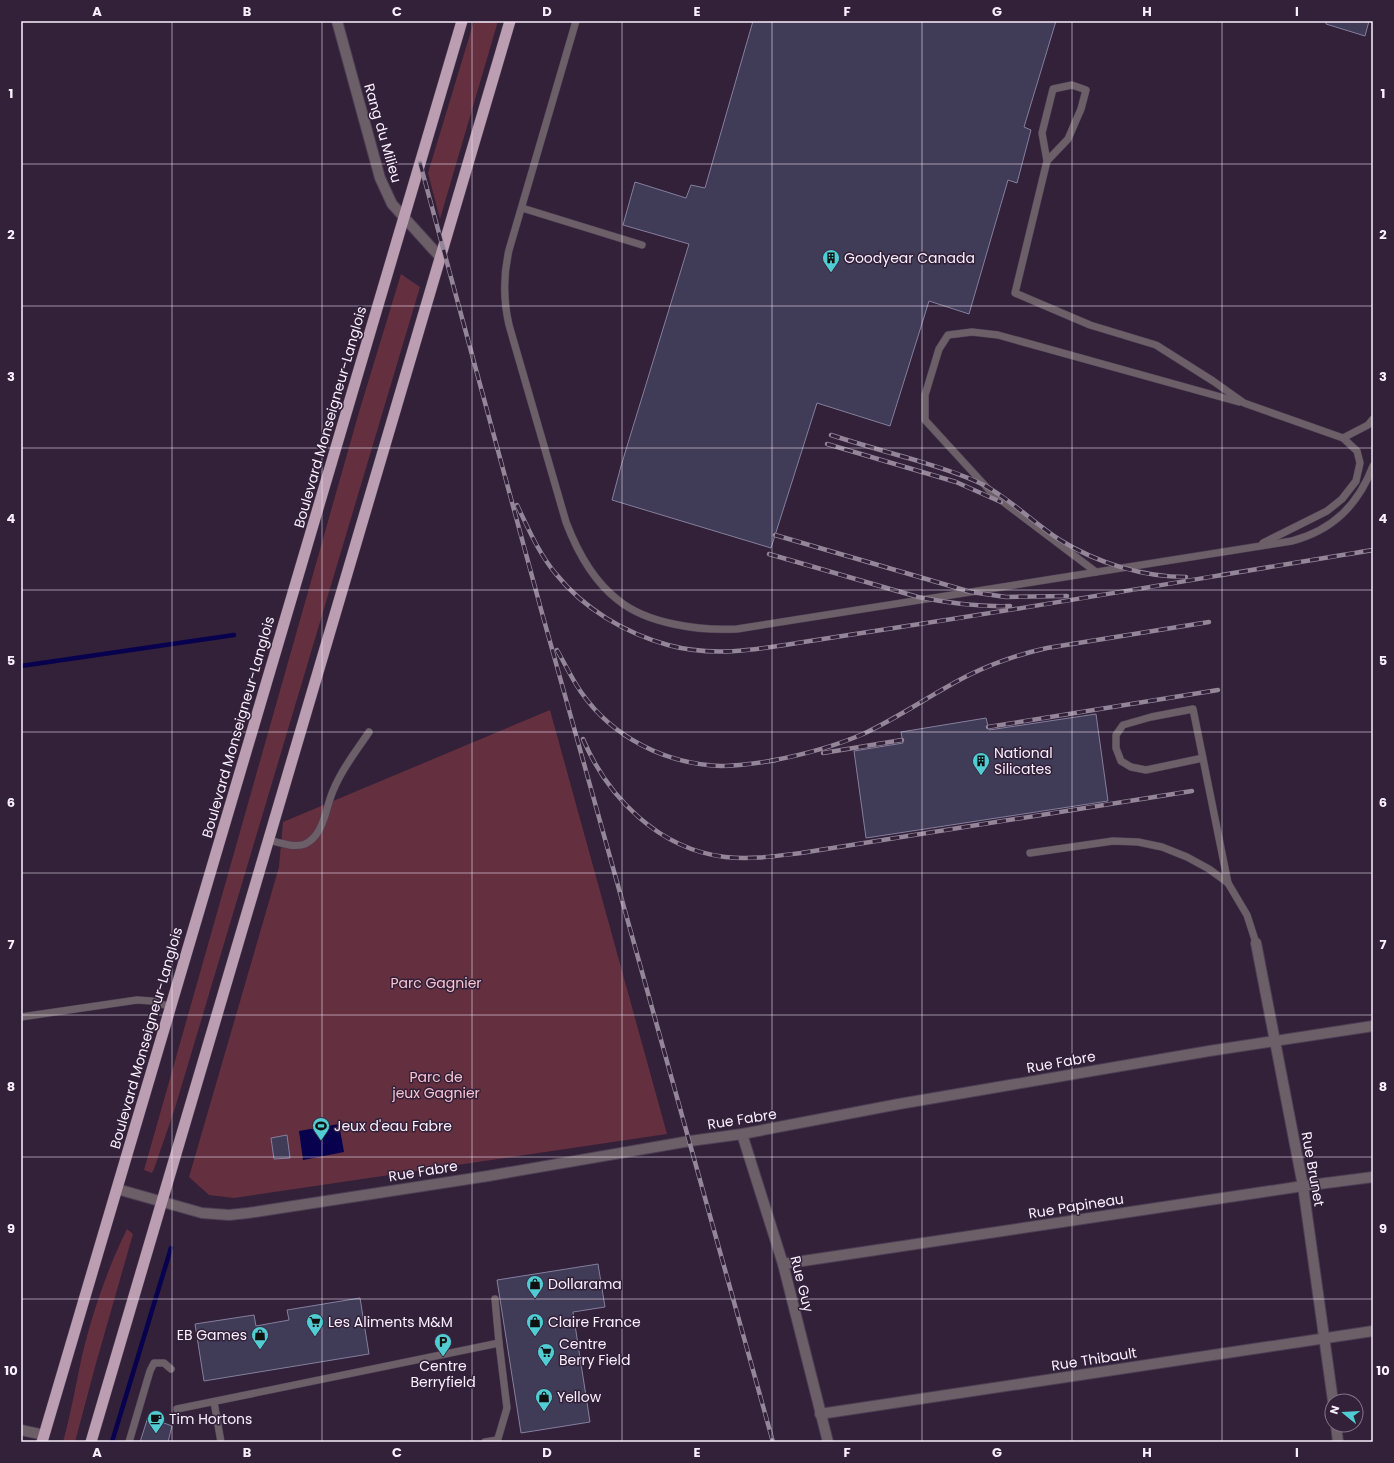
<svg xmlns="http://www.w3.org/2000/svg" width="1394" height="1463" font-family="Poppins,sans-serif">
	<rect width="100%" height="100%" fill="#322139"/>
	<!-- green -->
	<g fill="#642f3f">
		<polygon points="474,21 498,21 440,219 428,173"/>
		<polygon points="401,274 420,287 175,1108 154,1169 152,1173 144,1170 152,1142 359,412"/>
		<polygon points="550,710 667,1134 234,1198 209,1195 189,1177 279,867 283,822"/>
		<path d="M127 1229 133 1234 95 1367 75 1442H63C71 1413 76 1384 82 1356 92 1314 108 1267 127 1229Z"/>
	</g>
	<!-- water -->
	<polygon fill="#07014e" points="339,1124 344,1152 303,1160 299,1131"/>
	<g fill="none" stroke-linecap="round" stroke-linejoin="round">
		<!-- stream -->
		<g stroke="#07014e" stroke-width="4.5">
			<polyline points="21,666 234,635"/>
			<polyline points="112,1442 171,1248"/>
		</g>
	</g>
	<!-- building -->
	<g fill="#403b56" stroke="#847f9e">
		<polygon points="753,21 1056,21 1024,127 1031,130 1017,183 1008,180 969,314 929,301 890,426 817,403 771,548 612,500 621,466 689,244 623,225 635,182 686,198 691,185 705,188"/>
		<polygon points="1326,21 1369,21 1365,36 1326,24"/>
		<polygon points="1096,714 1108,801 866,838 854,751 903,743 901,732 986,718 989,730"/>
		<polygon points="287,1135 290,1158 274,1159 271,1138"/>
		<polygon points="598,1264 605,1307 573,1312 590,1422 521,1433 497,1280"/>
		<polygon points="360,1298 369,1354 204,1381 195,1324 254,1315 256,1326 289,1320 287,1310"/>
		<polygon points="148,1417 172,1426 168,1442 140,1442"/>
	</g>
	<g fill="none" stroke-linecap="round" stroke-linejoin="round">
		<defs>
			<g id="service">
				<path d="M576 21 509 250C503 276 503 299 509 325L566 522C577 551 592 580 618 600 647 624 700 631 737 629L1292 541C1333 530 1358 505 1373 466"/>
				<polyline points="1047,161 1068,139 1081,109 1086,90 1072,85 1053,89 1042,133 1047,161 1015,293 1090,325 1156,345 1213,381 1244,403 1343,438 1357,451 1360,463 1356,481 1342,499 1327,511 1263,543"/>
				<polyline points="522,208 642,245"/>
				<polyline points="1343,438 1368,425 1373,419"/>
				<polyline points="1096,572 1006,504 990,491 925,420 925,395 939,349 948,335 972,332 998,335 1239,402"/>
				<polyline points="1203,758 1146,770 1131,767 1121,761 1116,748 1116,735 1123,725 1151,717 1193,709 1228,883"/>
				<path d="M269 840C280 843 295 848 305 844 322 836 325 814 330 799 338 774 355 753 369 732"/>
				<polyline points="1030,853 1113,841 1138,842 1162,847 1187,857 1209,869 1228,883 1247,915 1256,943"/>
				<polyline points="21,1017 137,1000 152,1001 171,1007"/>
				<polyline points="495,1299 499,1343 507,1408 497,1442"/>
				<polyline points="214,1402 221,1442"/>
				<polyline points="177,1409 499,1343"/>
				<polyline points="129,1442 150,1371 154,1363 164,1363 171,1369"/>
				<polyline points="485,1442 497,1440"/>
			</g>
			<g id="minor">
				<polyline points="1256,943 1303,1186 1333,1401"/>
				<polyline points="742,1134 783,1264 828,1442"/>
				<polyline points="783,1264 1303,1186 1373,1177"/>
				<polyline points="820,1414 1373,1331"/>
				<polyline points="1336,1425 1338,1442"/>
				<polyline points="21,1430 44,1435"/>
			</g>
			<g id="tertiary">
				<polyline points="337,21 380,178 392,204 441,258"/>
				<polyline points="117,1189 202,1213 229,1215 248,1213 488,1176 690,1141 742,1134 899,1104 1209,1051 1373,1026"/>
			</g>
			<g id="trunk">
				<polyline points="42,1442 462,21"/>
				<polyline points="91,1442 510,21"/>
			</g>
		</defs>
		<!-- service casing -->
		<use href="#service" stroke="#4e3e55" stroke-width="8"/>
		<!-- minor casing -->
		<use href="#minor" stroke="#4e3e55" stroke-width="12"/>
		<!-- tertiary casing -->
		<use href="#tertiary" stroke="#4e3e55" stroke-width="12"/>
		<!-- trunk casing -->
		<use href="#trunk" stroke="#4e3e55" stroke-width="12"/>
		<!-- service -->
		<use href="#service" stroke="#6c5f67" stroke-width="7"/>
		<!-- minor -->
		<use href="#minor" stroke="#6c5f67" stroke-width="10"/>
		<!-- tertiary -->
		<use href="#tertiary" stroke="#6c5f67" stroke-width="10"/>
		<!-- trunk -->
		<use href="#trunk" stroke="#bc9eb2" stroke-width="11"/>
		<defs>
			<g id="rail">
				<polyline points="420,163 542,613 773,1442"/>
				<path d="M831 435C859 444 887 452 915 460 938 467 962 474 984 485 1011 500 1034 523 1060 540 1097 563 1143 577 1186 577"/>
				<polyline points="827,444 956,482 1001,502"/>
				<path d="M517 505C528 528 539 554 556 574 584 609 625 633 668 645 712 657 754 650 797 643 830 638 862 633 894 628 1054 604 1213 576 1373 550"/>
				<polyline points="775,535 971,592 1006,597 1067,596"/>
				<path d="M769 554 918 597C948 603 979 607 1010 606"/>
				<path d="M557 650C565 664 572 679 581 692 613 738 666 764 721 766 740 766 758 763 776 760"/>
				<polyline points="988,727 1218,690"/>
				<path d="M583 739C608 798 659 849 725 857 751 860 776 856 801 853L1192 791"/>
				<polyline points="823,753 902,740"/>
				<path d="M770 761C802 755 833 747 863 734 900 717 933 693 969 675 994 663 1020 654 1047 648L1209 622"/>
			</g>
		</defs>
		<!-- rail casing -->
		<use href="#rail" stroke="#948599" stroke-width="4.5"/>
		<!-- rail -->
		<use href="#rail" stroke="#322139" stroke-width="3" stroke-dasharray="9" stroke-linecap="butt"/>
	</g>
	<!-- grid -->
	<path fill="none" stroke="#faeffe" stroke-width="1" stroke-opacity="0.55" d="M172 21V1442M322 21V1442M472 21V1442M622 21V1442M772 21V1442M922 21V1442M1072 21V1442M1222 21V1442M21 164H1373M21 306H1373M21 448H1373M21 590H1373M21 732H1373M21 873H1373M21 1015H1373M21 1157H1373M21 1299H1373"/>
	<!-- icons -->
	<defs>
		<symbol id="building-pin" viewBox="-11 -11 22 30"><path d="M0 17L-7.5 6A9.5 9.5 0 1 1 7.5 6Z" fill="#51ccd2" stroke="#322139"/><path d="M-4-6H4V6H1V3H-1V6H-4ZM-2.5-4.3h1.7v1.8h-1.7ZM.8-4.3h1.7v1.8H.8ZM-2.5-1h1.7V.8h-1.7ZM.8-1h1.7V.8H.8Z" fill="#111"/></symbol>
		<symbol id="stadium-pin" viewBox="-11 -11 22 30"><path d="M0 17L-7.5 6A9.5 9.5 0 1 1 7.5 6Z" fill="#51ccd2" stroke="#322139"/><path d="M0-5a6.5 5 0 1 0 0 10a6.5 5 0 1 0 0-10ZM-3.5-1.8h7v3.6h-7Z" fill="#111"/></symbol>
		<symbol id="shop-pin" viewBox="-11 -11 22 30"><path d="M0 17L-7.5 6A9.5 9.5 0 1 1 7.5 6Z" fill="#51ccd2" stroke="#322139"/><path d="M-5-2.5h2.3a2.7 3.5 0 0 1 5.4 0H5L5.5 6h-11ZM-1.5-2.5h3a1.5 2.3 0 0 0-3 0Z" fill="#111"/></symbol>
		<symbol id="supermarket-pin" viewBox="-11 -11 22 30"><path d="M0 17L-7.5 6A9.5 9.5 0 1 1 7.5 6Z" fill="#51ccd2" stroke="#322139"/><path d="M-6-5.5h2.5l.6 2H6L4.5 2H-2.5L-4.4-4H-6ZM-1.5 3.2a1.3 1.3 0 1 0 .1 0ZM3 3.2a1.3 1.3 0 1 0 .1 0Z" fill="#111"/></symbol>
		<symbol id="parking-pin" viewBox="-11 -11 22 30"><path d="M0 17L-7.5 6A9.5 9.5 0 1 1 7.5 6Z" fill="#51ccd2" stroke="#322139"/><path d="M-3.5-5.5H1a3.5 3.5 0 0 1 0 7H-1V5.5H-3.5ZM-1-3.4V-.6H.8a1.4 1.4 0 0 0 0-2.8Z" fill="#111"/></symbol>
		<symbol id="cafe-pin" viewBox="-11 -11 22 30"><path d="M0 17L-7.5 6A9.5 9.5 0 1 1 7.5 6Z" fill="#51ccd2" stroke="#322139"/><path d="M-5.5-4.5H6V0H3Q3 3.5 0 3.5H-2.5Q-5.5 3.5-5.5 0ZM3-3.2v2h1.7v-2ZM-6 4.5H4V6H-6Z" fill="#111"/></symbol>
	</defs>
	<g fill-rule="evenodd">
		<use href="#building-pin" x="821" y="248" width="20" height="27"/>
		<use href="#building-pin" x="971" y="751" width="20" height="27"/>
		<use href="#stadium-pin" x="311" y="1116" width="20" height="27"/>
		<use href="#shop-pin" x="525" y="1274" width="20" height="27"/>
		<use href="#supermarket-pin" x="305" y="1312" width="20" height="27"/>
		<use href="#shop-pin" x="525" y="1312" width="20" height="27"/>
		<use href="#shop-pin" x="250" y="1325" width="20" height="27"/>
		<use href="#parking-pin" x="433" y="1332" width="20" height="27"/>
		<use href="#supermarket-pin" x="536" y="1342" width="20" height="27"/>
		<use href="#shop-pin" x="534" y="1387" width="20" height="27"/>
		<use href="#cafe-pin" x="146" y="1409" width="20" height="27"/>
	</g>
	<g text-anchor="middle" dominant-baseline="central" stroke-width="3" stroke-linejoin="round" paint-order="stroke">
		<!-- street labels -->
		<g font-size="14" fill="#faeffe" stroke="#322139">
			<text transform="translate(383 133) rotate(74)">Rang du Milieu</text>
			<text transform="translate(330 417) rotate(-74)">Boulevard Monseigneur-Langlois</text>
			<text transform="translate(238 727) rotate(-74)">Boulevard Monseigneur-Langlois</text>
			<text transform="translate(146 1038) rotate(-74)">Boulevard Monseigneur-Langlois</text>
			<text transform="translate(1061 1062) rotate(-10)">Rue Fabre</text>
			<text transform="translate(742 1119) rotate(-9)">Rue Fabre</text>
			<text transform="translate(1313 1169) rotate(80)">Rue Brunet</text>
			<text transform="translate(423 1171) rotate(-9)">Rue Fabre</text>
			<text transform="translate(1076 1206) rotate(-9)">Rue Papineau</text>
			<text transform="translate(802 1284) rotate(76)">Rue Guy</text>
			<text transform="translate(1094 1359) rotate(-9)">Rue Thibault</text>
		</g>
		<!-- poi labels -->
		<g font-size="14" fill="#faeffe" stroke="#322139" text-anchor="start">
			<text x="844" y="258">Goodyear Canada</text>
			<text x="994" y="753">National<tspan x="994" dy="16">Silicates</tspan></text>
			<text x="334" y="1126">Jeux d'eau Fabre</text>
			<text x="548" y="1284">Dollarama</text>
			<text x="328" y="1322">Les Aliments M&amp;M</text>
			<text x="548" y="1322">Claire France</text>
			<text x="247" y="1335" text-anchor="end">EB Games</text>
			<text x="559" y="1344">Centre<tspan x="559" dy="16">Berry Field</tspan></text>
			<text x="443" y="1366" text-anchor="middle">Centre<tspan x="443" dy="16">Berryfield</tspan></text>
			<text x="557" y="1397">Yellow</text>
			<text x="169" y="1419">Tim Hortons</text>
		</g>
		<!-- park labels -->
		<g font-size="14" fill="#f9c3d0" stroke="#322139">
			<text x="436" y="983">Parc Gagnier</text>
			<text x="436" y="1077">Parc de<tspan x="436" dy="16">jeux Gagnier</tspan></text>
		</g>
	</g>
	<!-- border -->
	<rect width="1394" height="1463" fill="none" stroke="#322139" stroke-width="44"/>
	<!-- north arrow -->
	<g transform="translate(1344 1413) rotate(288)"><circle r="19" fill="#322139" stroke="#827388"/>
	<path d="M0-3L7 15L0 10L-7 15Z" fill="#51ccd2"/>
	<text y="-6" font-size="11" font-weight="bold" text-anchor="middle" fill="#faeffe">N</text>
	</g>
	<rect x="22" y="22" width="1350" height="1419" fill="none" stroke="#faeffe" stroke-width="1.5"/>
	<g font-size="13" text-anchor="middle" font-weight="bold" fill="#faeffe">
		<text x="97" y="16">A</text>
		<text x="247" y="16">B</text>
		<text x="397" y="16">C</text>
		<text x="547" y="16">D</text>
		<text x="697" y="16">E</text>
		<text x="847" y="16">F</text>
		<text x="997" y="16">G</text>
		<text x="1147" y="16">H</text>
		<text x="1297" y="16">I</text>
		<text x="11" y="98">1</text>
		<text x="1383" y="98">1</text>
		<text x="11" y="239">2</text>
		<text x="1383" y="239">2</text>
		<text x="11" y="381">3</text>
		<text x="1383" y="381">3</text>
		<text x="11" y="523">4</text>
		<text x="1383" y="523">4</text>
		<text x="11" y="665">5</text>
		<text x="1383" y="665">5</text>
		<text x="11" y="807">6</text>
		<text x="1383" y="807">6</text>
		<text x="11" y="949">7</text>
		<text x="1383" y="949">7</text>
		<text x="11" y="1091">8</text>
		<text x="1383" y="1091">8</text>
		<text x="11" y="1233">9</text>
		<text x="1383" y="1233">9</text>
		<text x="11" y="1375">10</text>
		<text x="1383" y="1375">10</text>
		<text x="97" y="1457">A</text>
		<text x="247" y="1457">B</text>
		<text x="397" y="1457">C</text>
		<text x="547" y="1457">D</text>
		<text x="697" y="1457">E</text>
		<text x="847" y="1457">F</text>
		<text x="997" y="1457">G</text>
		<text x="1147" y="1457">H</text>
		<text x="1297" y="1457">I</text>
	</g>
</svg>
